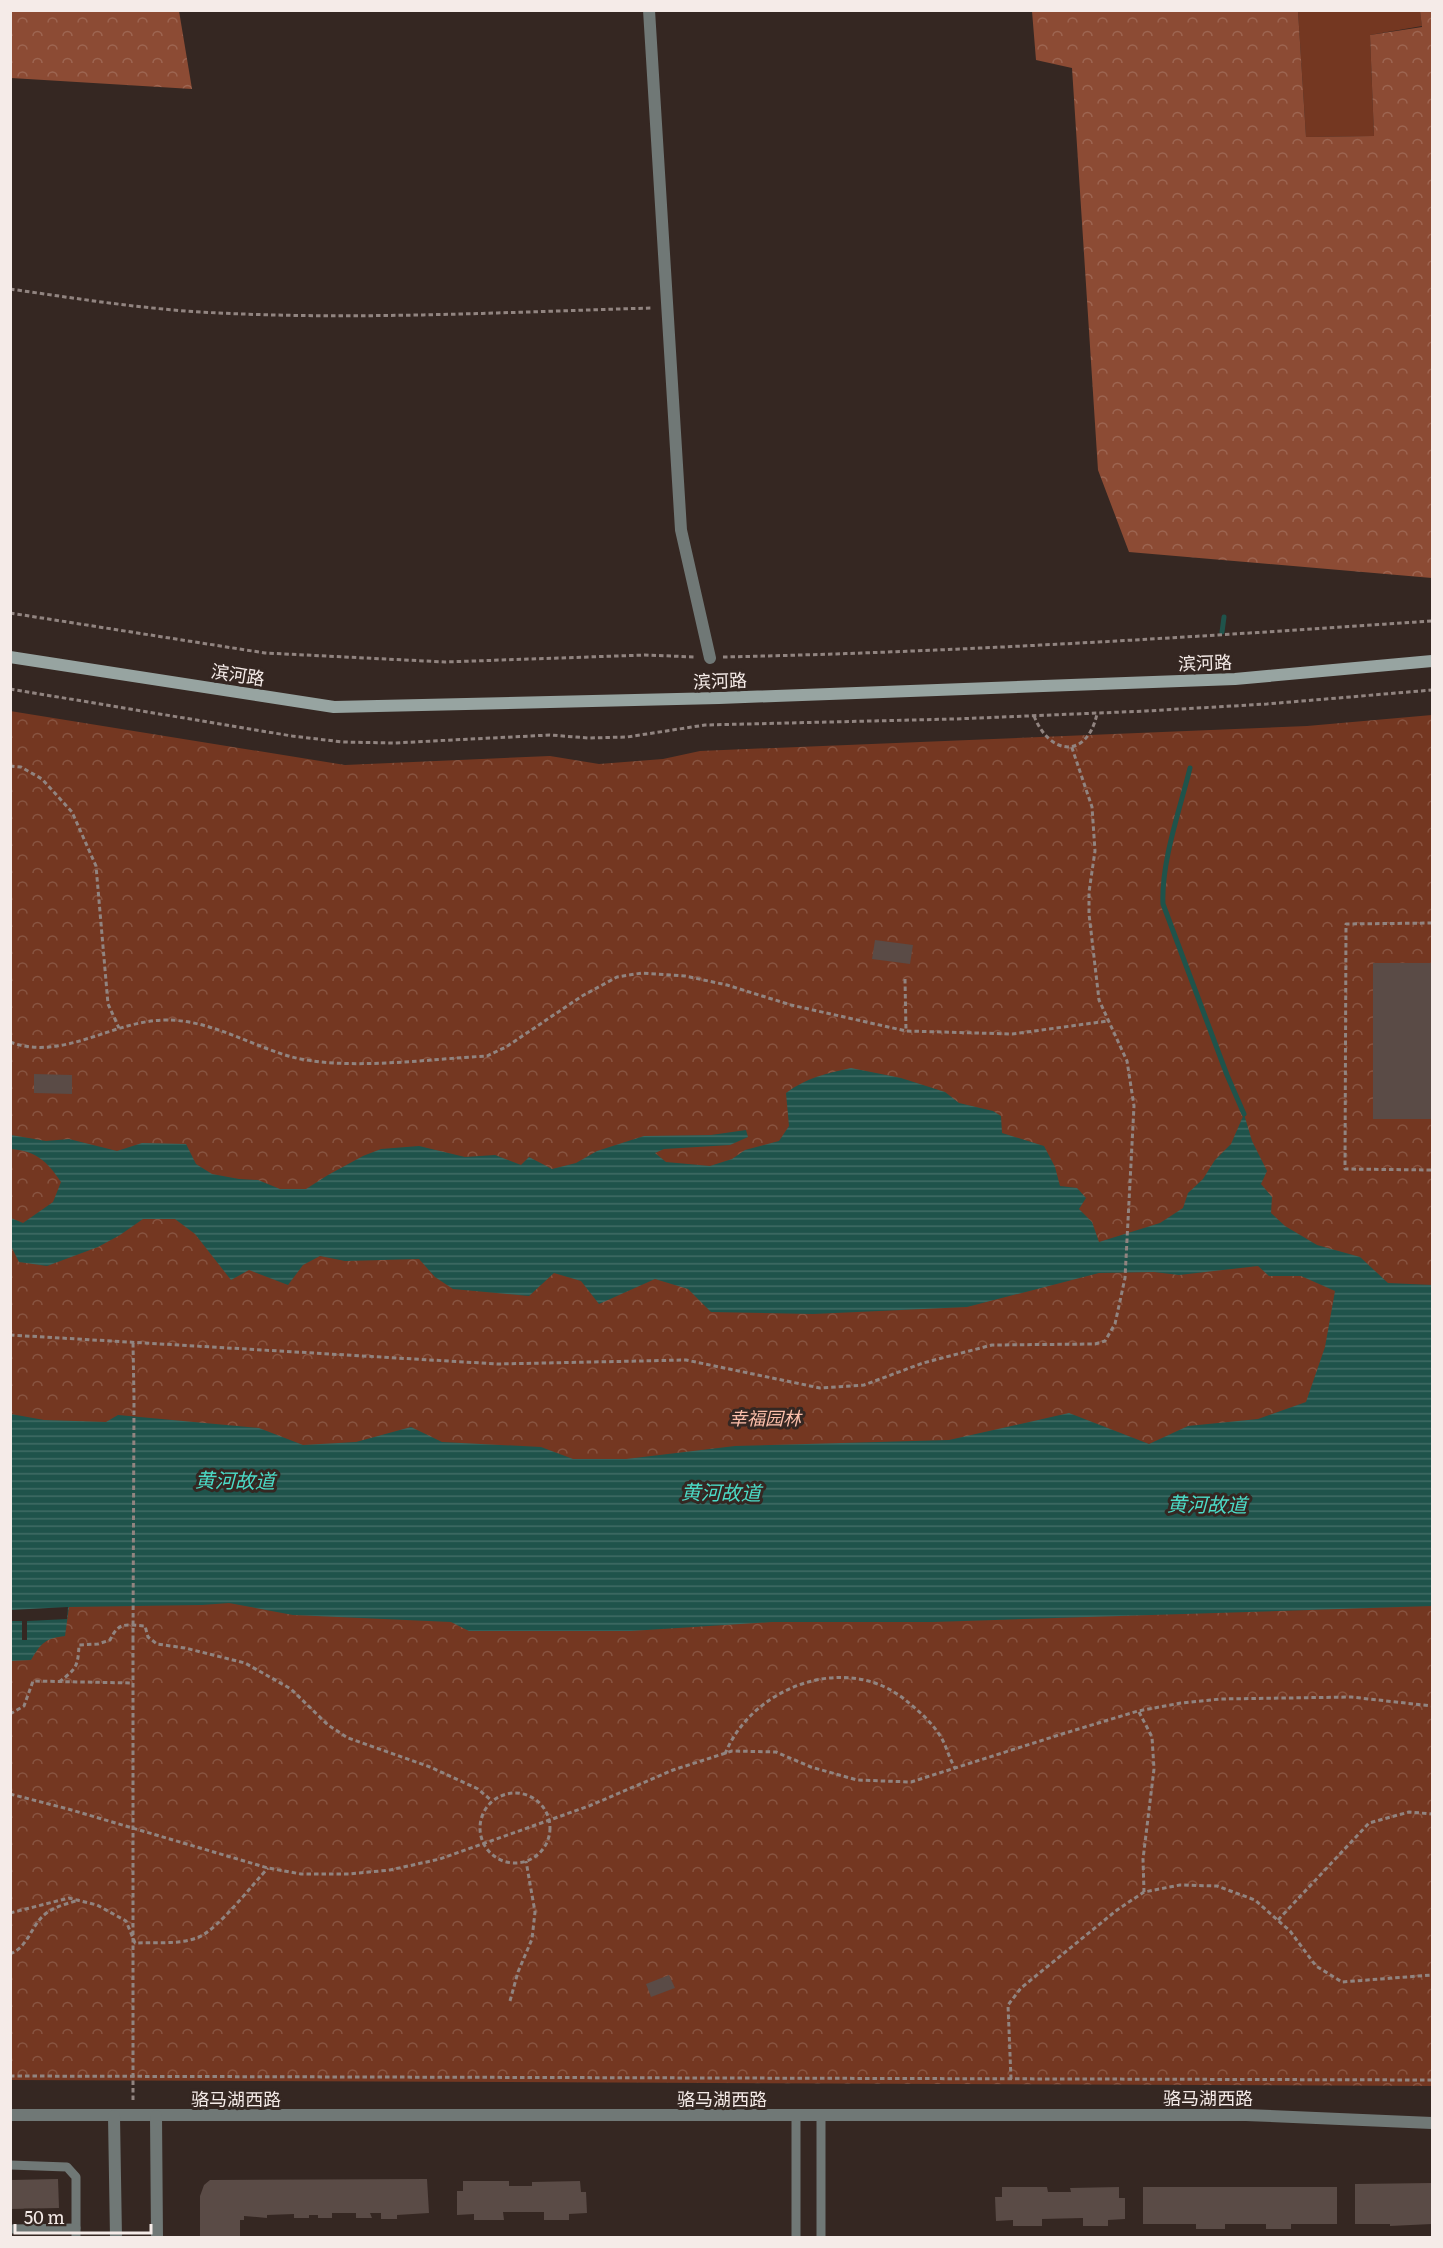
<svg xmlns="http://www.w3.org/2000/svg" width="1443" height="2248" font-family="Literata,'Noto Sans SC',serif">
	<defs>
		<pattern id="forest-crowns" width="20" height="18" patternUnits="userSpaceOnUse" patternTransform="scale(1.5)"><rect width="20" height="18" fill="#8c4b34"/><path d="M2 6a3 3 0 1 1 6 0M12 15a3 3 0 1 1 6 0" fill="none" stroke="#9d6551"/></pattern>
		<pattern id="park-crowns" width="20" height="18" patternUnits="userSpaceOnUse" patternTransform="scale(1.5)"><rect width="20" height="18" fill="#743721"/><path d="M2 6a3 3 0 1 1 6 0M12 15a3 3 0 1 1 6 0" fill="none" stroke="#885441"/></pattern>
		<pattern id="water-rules" width="6" height="5" patternUnits="userSpaceOnUse" patternTransform="scale(1.5)"><rect width="6" height="5" fill="#1f534b"/><path d="M0 2.5h6" fill="none" stroke="#406c65"/></pattern>
	</defs>
	<rect width="100%" height="100%" fill="#352722"/>
	<!-- grass -->
	<polygon fill="#743721" points="1298,11 1420,11 1422,26 1370,35 1374,136 1306,137"/>
	<!-- forest -->
	<g fill="url(#forest-crowns)">
		<polygon points="10,11 179,11 192,89 11,78"/>
		<polygon points="1032,11 1298,11 1306,137 1374,136 1370,35 1422,27 1420,11 1432,11 1432,578 1129,552 1098,470 1072,68 1036,60"/>
	</g>
	<!-- park -->
	<polygon fill="url(#park-crowns)" points="10,711 345,765 550,756 599,764 663,759 700,751 1307,726 1432,715 1432,2086 11,2080"/>
	<!-- water -->
	<path fill="url(#water-rules)" d="M851 1068 901 1078 945 1092 959 1103 993 1111 1001 1116 1002 1133 1044 1146 1055 1167 1060 1186 1077 1188 1086 1198 1079 1209 1092 1222 1099 1242 1160 1223 1183 1208 1188 1193 1203 1179 1215 1160 1231 1144 1244 1114 1252 1141 1267 1171 1261 1184 1272 1197 1271 1213 1285 1226 1317 1245 1360 1257 1388 1283 1432 1285V1606L933 1622H772L631 1631H469L451 1622 293 1615 229 1603 202 1605 69 1607 65 1636C46 1638 41 1643 31 1660L11 1661V1414L44 1420 106 1422 118 1415 259 1428 303 1445 356 1442 411 1427 442 1442 541 1447 573 1459H626L735 1446 949 1440 1069 1413 1149 1444 1188 1426 1258 1419 1306 1402 1325 1347 1335 1291 1301 1276H1269L1258 1266 1179 1275 1154 1272 1099 1273 967 1307 813 1314 711 1312 688 1289 655 1279 599 1304 581 1281 554 1273 529 1296 453 1289 435 1277 419 1259 345 1261 320 1256 303 1265 288 1285 249 1270 231 1280 195 1234 175 1219H143L120 1235 98 1247 47 1266 19 1262 11 1246V1218L23 1223 53 1202 61 1182C47 1161 36 1151 11 1149V1135L46 1141 69 1139 117 1151 142 1143 186 1144 196 1164 212 1174 239 1179 258 1180 280 1189H306L328 1175 363 1156 381 1149 419 1146 465 1157 495 1155 521 1165 529 1157 552 1169 576 1163 597 1151 644 1136 711 1135 746 1130 748 1137 730 1145 664 1149 655 1153 666 1162 710 1166 732 1159 745 1150 779 1141 789 1126 786 1093C806 1078 827 1073 851 1068Z"/>
	<!-- pier -->
	<polygon fill="#352722" points="68,1607 67,1619 27,1621 27,1640 22,1640 22,1621 11,1621 11,1610"/>
	<g fill="none" stroke-linecap="round" stroke-linejoin="round">
		<!-- stream -->
		<g stroke="#1f534b" stroke-width="5">
			<polyline points="1222,632 1224,617"/>
			<path d="M1190 768C1180 809 1161 862 1163 904L1227 1075 1244 1114"/>
		</g>
	</g>
	<!-- building -->
	<g fill="#5a4b46">
		<polygon points="875,940 913,945 910,964 872,959"/>
		<rect x="1373" y="963" width="59" height="156"/>
		<polygon points="34,1074 72,1075 72,1094 34,1093"/>
		<polygon points="669,1975 675,1988 651,1997 646,1984"/>
		<polygon points="58,2179 59,2208 10,2209 10,2180"/>
		<polygon points="427,2179 429,2213 397,2215 397,2219 381,2219 381,2213 370,2213 372,2218 356,2218 356,2213 332,2213 332,2218 318,2218 318,2215 309,2215 309,2218 294,2218 294,2214 267,2215 267,2218 244,2216 244,2220 240,2220 240,2238 200,2238 200,2196 204,2185 210,2180"/>
		<polygon points="463,2181 509,2181 509,2186 532,2186 532,2182 580,2181 581,2192 586,2192 587,2213 569,2214 569,2220 544,2220 544,2212 503,2212 504,2220 474,2220 474,2214 457,2215 457,2191 463,2191"/>
		<polygon points="1432,2183 1432,2224 1390,2226 1390,2224 1355,2224 1355,2184"/>
		<polygon points="1002,2187 1047,2187 1048,2192 1071,2192 1070,2188 1119,2187 1119,2198 1125,2198 1125,2219 1108,2220 1108,2226 1083,2226 1083,2218 1042,2219 1042,2226 1013,2226 1013,2220 996,2221 995,2197 1002,2197"/>
		<polygon points="1143,2187 1337,2187 1337,2224 1291,2224 1291,2229 1266,2229 1266,2224 1225,2224 1225,2229 1196,2229 1196,2224 1143,2224"/>
	</g>
	<g fill="none" stroke-linecap="round" stroke-linejoin="round">
		<!-- path -->
		<g stroke="#918480" stroke-width="3" stroke-dasharray="4.5 3" stroke-linecap="butt">
			<path d="M10 289C80 299 149 310 219 313 363 320 508 312 652 308"/>
			<polyline points="10,613 265,653 445,662 645,655 695,657"/>
			<path d="M723 657C960 652 1196 637 1432 621"/>
			<polyline points="10,689 292,736 343,742 394,743 550,735 588,738 627,737 705,725 954,719 1146,711 1267,704 1432,690"/>
			<path d="M1034 716C1050 756 1087 759 1097 714"/>
			<polyline points="10,766 21,767 42,779 72,812 96,866 108,1004 119,1028"/>
			<polyline points="1432,923 1346,924 1345,1169 1432,1170"/>
			<polyline points="905,979 906,1031"/>
			<path d="M10 1042C63 1062 113 1020 166 1020 211 1020 249 1045 292 1057 347 1071 429 1059 487 1056L506 1047 582 996 617 977 642 973 685 976 727 985 791 1005 906 1031 1012 1034 1108 1021"/>
			<polyline points="10,1335 498,1364 686,1360 820,1388 864,1385 923,1363 992,1345 1095,1344 1105,1341 1115,1324 1125,1278 1134,1106 1127,1061 1099,1000 1089,914 1089,892 1095,851 1092,807 1071,745"/>
			<polyline points="133,1343 134,1399"/>
			<path d="M59 1682C76 1669 78 1667 79 1645L98 1644 110 1640C119 1621 126 1625 145 1626L148 1637 157 1644 185 1648 245 1663 291 1689 328 1725 348 1738 430 1767 478 1789 492 1801"/>
			<polyline points="1139,1712 1152,1737 1154,1769 1143,1859 1144,1892"/>
			<polyline points="10,1714 24,1706 33,1681 133,1683"/>
			<path d="M725 1754C752 1687 845 1652 904 1699 918 1710 933 1723 942 1739 947 1748 949 1758 955 1768"/>
			<circle cx="515" cy="1828" r="35"/>
			<polyline points="10,1794 68,1809 268,1868 301,1874 349,1874 390,1870 440,1859 589,1806 673,1770 732,1751 776,1752 811,1767 857,1780 911,1782 1062,1734 1138,1711 1181,1703 1220,1699 1351,1697 1432,1706"/>
			<path d="M10 1913 69 1898 97 1905 126 1921 135 1943C156 1942 180 1945 199 1937 218 1929 253 1884 268 1868"/>
			<polyline points="1278,1920 1369,1823 1409,1812 1432,1814"/>
			<path d="M10 1954C30 1946 31 1923 48 1912 57 1906 69 1903 79 1900"/>
			<polyline points="510,2001 518,1972 532,1939 535,1912 526,1861"/>
			<polyline points="10,2076 1432,2080"/>
			<polyline points="1011,2079 1008,2005 1021,1988 1117,1910 1144,1892 1180,1885 1217,1886 1255,1900 1290,1931 1316,1966 1342,1982 1432,1975"/>
			<polyline points="133,2100 133,1640"/>
		</g>
		<!-- service -->
		<g stroke="#707876" stroke-width="9">
			<polyline points="796,2115 796,2238"/>
			<polyline points="10,2165 67,2167 76,2177 76,2238"/>
			<polyline points="10,2229 76,2228"/>
			<polyline points="821,2238 821,2115"/>
		</g>
		<!-- minor -->
		<polyline stroke="#707876" stroke-width="12" points="649,10 681,530 710,658"/>
		<!-- tertiary -->
		<g stroke="#707876" stroke-width="12">
			<polyline points="10,2115 1246,2115 1432,2123"/>
			<polyline points="114,2116 116,2238"/>
			<polyline points="156,2116 157,2238"/>
		</g>
		<!-- secondary -->
		<polyline stroke="#97a4a1" stroke-width="12" points="10,657 334,707 719,698 1235,679 1432,661"/>
		<!-- path-bridge -->
		<polyline stroke="#918480" stroke-width="3" stroke-dasharray="4.5 3" stroke-linecap="butt" points="133,1640 134,1399"/>
	</g>
	<g text-anchor="middle" dominant-baseline="central" stroke-width="6" stroke-linejoin="round" paint-order="stroke">
		<!-- street labels -->
		<g font-size="18" fill="#f5ebe8" stroke="#352722">
			<text transform="translate(1205 662) rotate(-2)">滨河路</text>
			<text transform="translate(238 674) rotate(9)">滨河路</text>
			<text transform="translate(720 680) rotate(-2)">滨河路</text>
			<text x="1208" y="2097">骆马湖西路</text>
			<text x="236" y="2098">骆马湖西路</text>
			<text x="722" y="2098">骆马湖西路</text>
		</g>
		<!-- park labels -->
		<g font-size="18" font-style="italic" fill="#fcbfab" stroke="#352722">
			<text x="765" y="1417">幸福园林</text>
		</g>
		<!-- water labels -->
		<g font-size="20" font-style="italic" fill="#4bdbc7" stroke="#352722">
			<text transform="translate(235 1479) rotate(1)">黄河故道</text>
			<text transform="translate(721 1491) rotate(1)">黄河故道</text>
			<text transform="translate(1207 1503) rotate(1)">黄河故道</text>
		</g>
	</g>
	<!-- border -->
	<rect width="1443" height="2248" fill="none" stroke="#f5ebe8" stroke-width="24"/>
	<!-- scale -->
	<path d="M15 2224v9h136v-9" fill="none" stroke="#f5ebe8" stroke-width="3"/>
	<text x="24" y="2224" font-size="18" fill="#f5ebe8" stroke="#352722" stroke-width="4.5" paint-order="stroke">50 m</text>
</svg>
